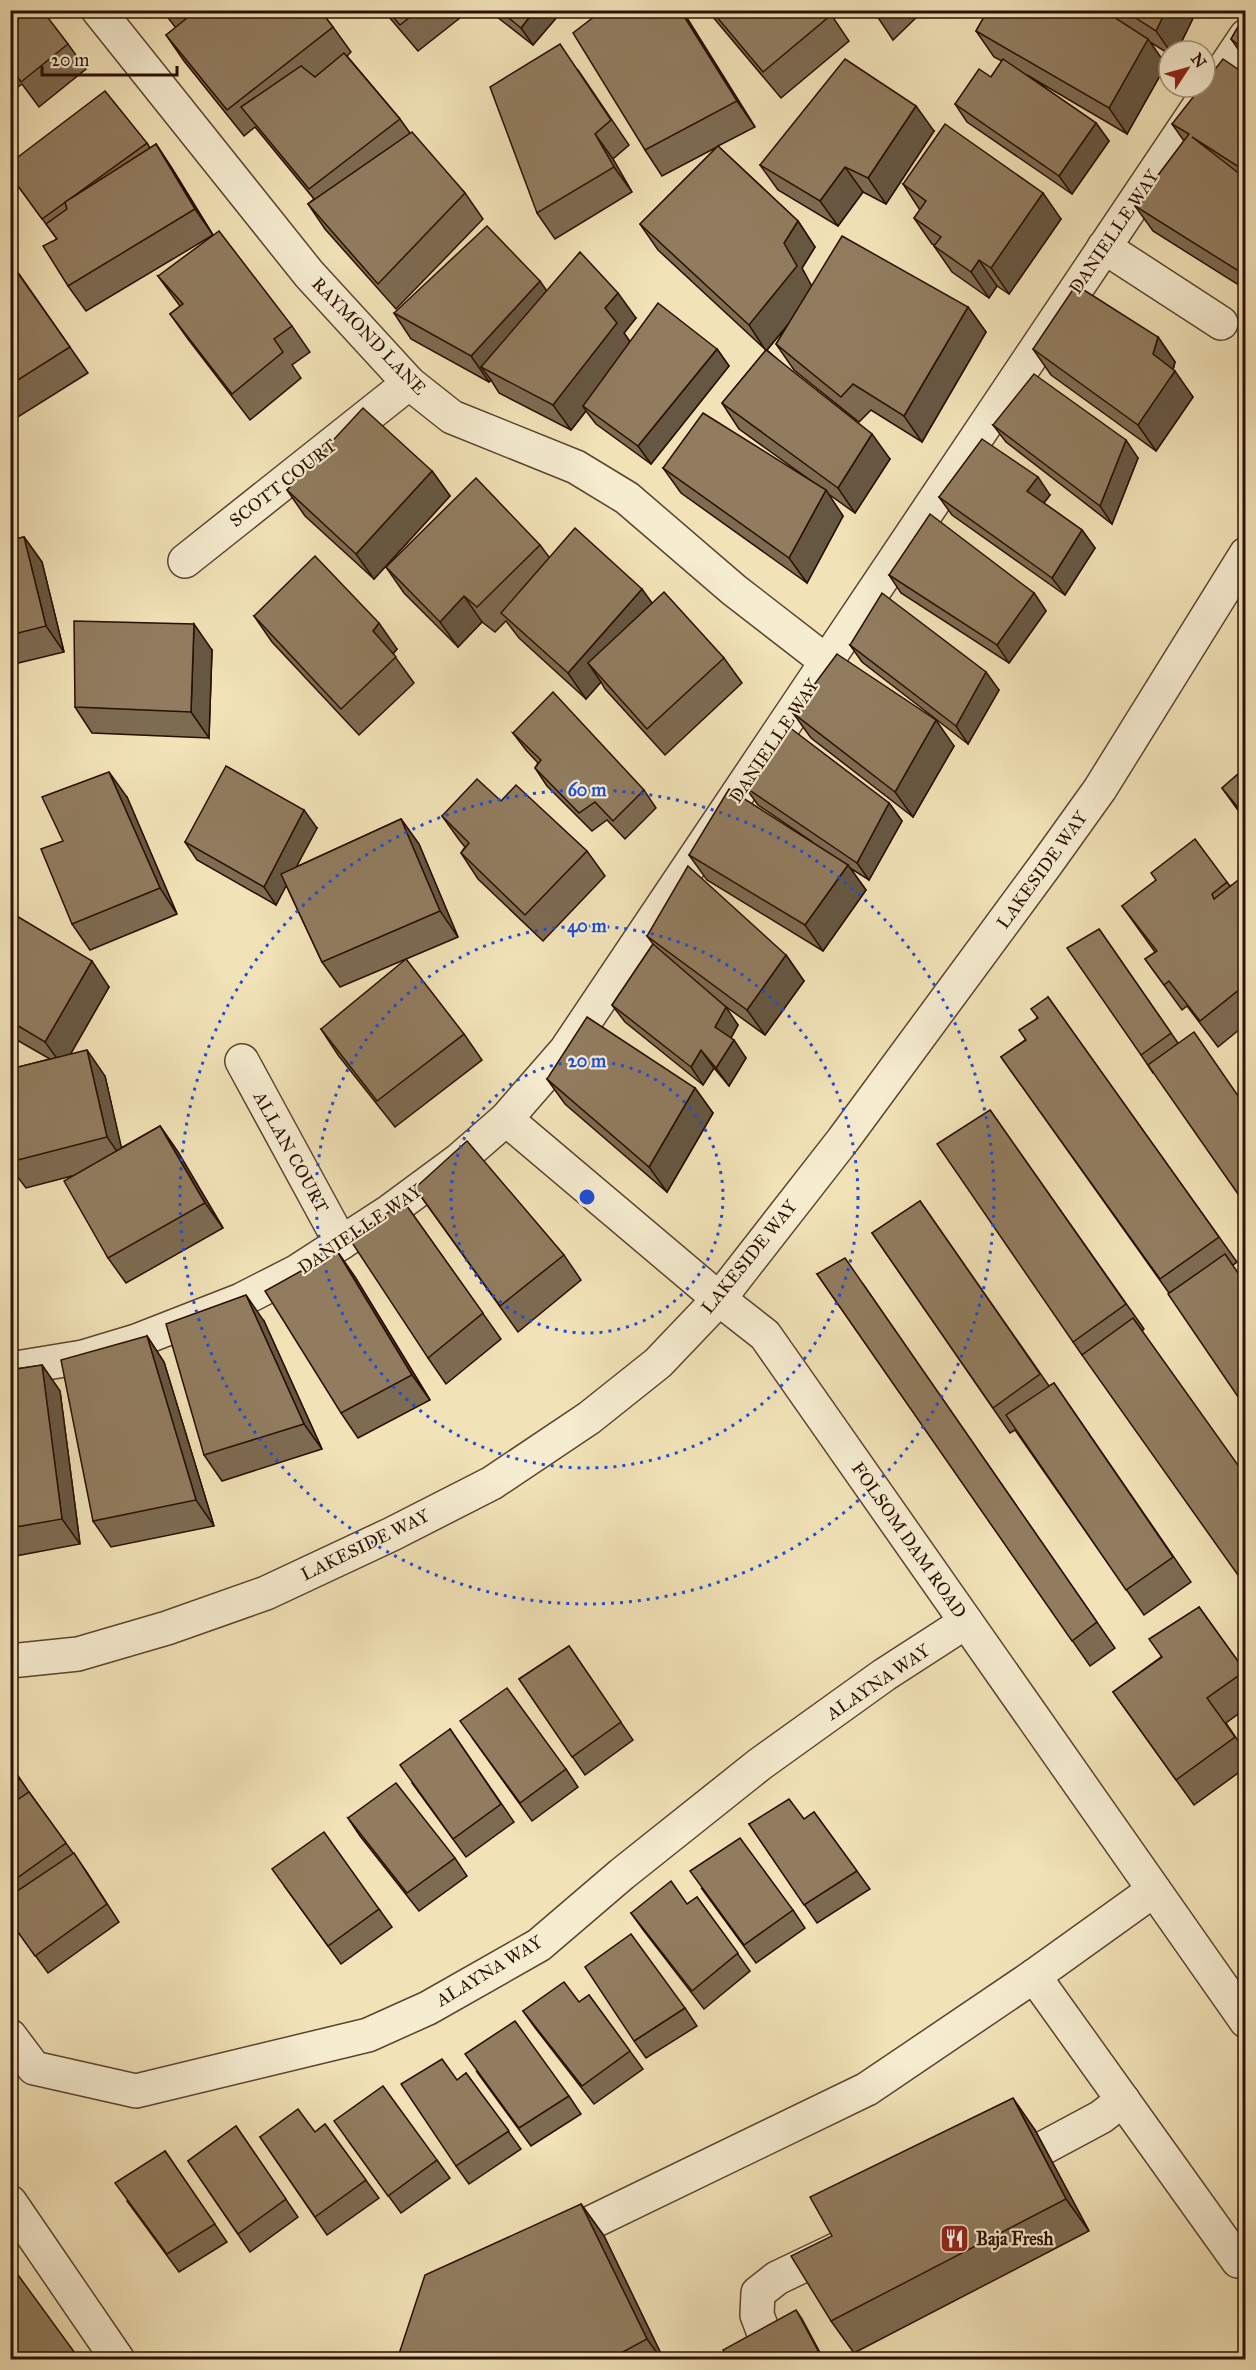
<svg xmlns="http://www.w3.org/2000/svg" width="1256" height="2370" font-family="'IM FELL Great Primer',serif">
	<rect width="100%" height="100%" fill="#f1e2b7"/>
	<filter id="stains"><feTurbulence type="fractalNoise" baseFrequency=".00333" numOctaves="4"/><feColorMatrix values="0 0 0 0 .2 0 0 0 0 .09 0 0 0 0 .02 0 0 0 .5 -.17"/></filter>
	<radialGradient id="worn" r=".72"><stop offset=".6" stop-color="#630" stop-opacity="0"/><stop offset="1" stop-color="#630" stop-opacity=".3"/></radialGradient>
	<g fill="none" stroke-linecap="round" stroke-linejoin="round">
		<defs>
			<g id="minor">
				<polyline points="98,10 309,274 409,383 452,417 576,467 627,498 734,590 827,662"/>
				<polyline points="1104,247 1221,323"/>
				<polyline points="185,561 409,383"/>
				<polyline points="242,1061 341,1243"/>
				<polyline points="506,1119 719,1299 765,1335 1246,2021"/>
				<polyline points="10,1369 83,1357 136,1341 241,1300 296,1272 390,1211 459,1160 506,1119 566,1050 1246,36"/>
				<polyline points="10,1661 78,1654 167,1628 266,1593 392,1534 492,1483 589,1418 658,1363 719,1299 843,1140 1047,863 1100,789 1246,554"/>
				<polyline points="1154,1890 1034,1976 1238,2261"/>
				<polyline points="10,2036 34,2068 136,2091 368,2035 428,2008 539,1945 622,1874 760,1764 884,1675 966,1622"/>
				<polyline points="1045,2147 1101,2117 1123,2100"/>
				<polyline points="10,2202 118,2360"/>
				<polyline points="553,2241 867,2089 1034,1976"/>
				<polyline points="766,2339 757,2315 758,2293 777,2278 840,2248"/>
			</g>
		</defs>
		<!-- minor casing -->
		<use href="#minor" stroke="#5c432e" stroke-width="36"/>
		<!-- minor -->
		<use href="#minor" stroke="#f6ecd0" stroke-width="33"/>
	</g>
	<!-- wall -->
	<g fill="#7d6b52" stroke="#2a0e00" stroke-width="1.5">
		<polygon points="10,10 68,44 86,69 39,107 22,84 10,93"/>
		<polygon points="162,10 320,10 333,27 351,52 347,56 400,119 410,133 465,193 483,219 396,309 325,229 308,204 314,199 255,127 244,136 184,61 166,35 176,28"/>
		<polygon points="383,10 470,10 418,51"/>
		<polygon points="492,10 563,10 533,45 497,17"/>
		<polygon points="682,10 755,127 718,146 798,221 815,247 802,268 811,286 968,307 986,332 922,442 871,410 859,422 794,370 776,344 788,325 767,350 890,459 855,513 827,493 843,516 807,583 681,493 663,468 814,483 739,429 722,403 766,350 658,250 640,224 717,147 662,176 645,150"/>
		<polygon points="707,10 828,10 849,41 781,98"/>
		<polygon points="873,10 924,10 893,40"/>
		<polygon points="988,10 1197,10 1177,51 1169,51 1169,54 1150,42 1166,65 1127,134 1027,75 1096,123 1109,141 1072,194 967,122 955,104 991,77 1002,61 994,57 976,31"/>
		<polygon points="1245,15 1245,59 1231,39"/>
		<polygon points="578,70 629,145 613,159 632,192 555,239 537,213"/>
		<polygon points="1245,74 1245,289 1153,231 1135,206 1184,141 1172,124"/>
		<polygon points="934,131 886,204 863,192 838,226 778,190 760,165"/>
		<polygon points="147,143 150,148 156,144 173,170 213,235 86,311 68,286 57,239 10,175"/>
		<polygon points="903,184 1061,219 1009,294 997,286 989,298 952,272 934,246 935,245 932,244 914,218 920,210"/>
		<polygon points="10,261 88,373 10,422"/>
		<polygon points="158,276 292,326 310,352 292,365 301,378 250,420 188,339 170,314 180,306"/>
		<polygon points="547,291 636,318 624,333 630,342 717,349 729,366 651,464 596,424 586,411 571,430 499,393 491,380 489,382 411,339 394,313"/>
		<polygon points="1158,337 1175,362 1173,370 1193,397 1156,451 1051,375 1033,349"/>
		<polygon points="993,425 1138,458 1112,524 1006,442"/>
		<polygon points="432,471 450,496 374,579 305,516 287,490"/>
		<polygon points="1050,495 1044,503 1082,530 1095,548 1065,595 952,515 939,497"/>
		<polygon points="24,537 42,562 64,652 10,665 10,540"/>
		<polygon points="540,545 549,557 652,603 724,658 742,683 665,755 605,689 601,682 586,699 519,638 506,621 495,632 482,622 458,647 404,593 386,567"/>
		<polygon points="889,575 1034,593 1046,611 1009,663 901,593"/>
		<polygon points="254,616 397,649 393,654 414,683 359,735 272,642"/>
		<polygon points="850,645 999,690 968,744 862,662"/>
		<polygon points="212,650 209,738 92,733 75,707"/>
		<polygon points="793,713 954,746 913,817 811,738"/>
		<polygon points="513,733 644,790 656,808 625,839 607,820 592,831 547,786 535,768 538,763 526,750"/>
		<polygon points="1245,768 1245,820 1222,788"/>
		<polygon points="745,787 889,803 902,821 869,880 850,868 866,890 823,951 707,880 689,855 811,841 758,805"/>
		<polygon points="127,797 177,914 90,950 72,924 63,841"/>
		<polygon points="501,801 587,851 605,876 543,941 478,879 461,853 465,847 460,841 442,816"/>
		<polygon points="401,819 419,844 458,937 340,987 322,962 286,885 276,905 197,860 185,842 317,828 296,867"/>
		<polygon points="1245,881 1245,1025 1218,1047 1187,1006 1182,1010 1145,959 1155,952 1122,906 1227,882 1230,886"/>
		<polygon points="10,912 109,987 70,1055 105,1076 121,1148 160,1126 178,1152 223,1228 126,1283 108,1258 72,1176 26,1188 10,1167 10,1069 50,1059 10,1036"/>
		<polygon points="1099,929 1178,1043 1153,1073 1141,1055"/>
		<polygon points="647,936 786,955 804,981 765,1035 718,1001 738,1025 731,1038 746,1058 729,1086 714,1068 703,1085 625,1022 612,1005 653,944"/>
		<polygon points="1048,997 1237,1262 1233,1265 1169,1293 1001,1057 1025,1040"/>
		<polygon points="321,1029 464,1034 482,1060 395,1127 338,1055"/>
		<polygon points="547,1079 695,1088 713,1113 667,1192 565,1104"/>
		<polygon points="990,1110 1144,1329 1142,1331 1082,1355 1073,1342"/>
		<polygon points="415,1188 564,1255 581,1280 518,1332"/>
		<polygon points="920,1201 1049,1386 1054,1383 1191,1582 1144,1615 1015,1430 1010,1433 872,1233"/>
		<polygon points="404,1202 501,1339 446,1384 428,1358"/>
		<polygon points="337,1251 355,1277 430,1400 358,1438 341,1413"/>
		<polygon points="817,1274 863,1284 1115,1648 1090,1666"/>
		<polygon points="264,1321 322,1449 222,1481 204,1455"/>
		<polygon points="147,1336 164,1362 214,1526 111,1547 93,1521"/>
		<polygon points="42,1365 60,1391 80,1544 10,1557 10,1370"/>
		<polygon points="1199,1607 1245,1671 1245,1709 1226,1723 1245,1751 1245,1768 1194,1805 1113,1692 1161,1657"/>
		<polygon points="569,1646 633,1740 585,1775 519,1679"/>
		<polygon points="450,1729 514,1822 466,1857 412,1783"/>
		<polygon points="473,1739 566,1769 578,1787 532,1821"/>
		<polygon points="10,1764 29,1792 86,1871 119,1922 48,1973 11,1922"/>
		<polygon points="814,1812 870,1889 817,1923 749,1824 804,1819"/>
		<polygon points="348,1818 455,1858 467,1876 419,1911 360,1836"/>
		<polygon points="285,1887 379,1909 392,1927 341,1964"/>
		<polygon points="702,1889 793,1910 805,1928 756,1963"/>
		<polygon points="697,1897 750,1971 704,2009 644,1931 631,1913 687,1904"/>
		<polygon points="589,1995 643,2069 594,2104 536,2029 523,2011 579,2002"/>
		<polygon points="685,2008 697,2026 646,2058 634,2041"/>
		<polygon points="477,2072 569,2096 581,2114 531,2146"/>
		<polygon points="466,2073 521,2149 469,2184 456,2166 457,2080"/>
		<polygon points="325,2124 379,2198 327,2235 260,2137 315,2132"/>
		<polygon points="236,2126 298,2217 250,2252 188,2161"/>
		<polygon points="1035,2130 1089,2231 854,2353 831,2321"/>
		<polygon points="347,2139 437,2160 450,2178 401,2213"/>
		<polygon points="165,2151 227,2242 179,2272 127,2201"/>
		<polygon points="581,2204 604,2236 664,2360 397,2360"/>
	</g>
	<!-- shaded-wall -->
	<g fill="#665742" stroke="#2a0e00" stroke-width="1.5">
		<polygon points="535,10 563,10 533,45 521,28"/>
		<polygon points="680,10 682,10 755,127 737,101"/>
		<polygon points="1166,10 1197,10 1177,51 1170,51 1156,31"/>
		<polygon points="1148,39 1166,65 1127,134 1109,108"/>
		<polygon points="916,106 934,131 886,204 868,178"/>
		<polygon points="1096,123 1109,141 1072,194 1059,176"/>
		<polygon points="595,134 613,159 632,192 614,167"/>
		<polygon points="156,144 173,170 213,235 195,209"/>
		<polygon points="845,167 863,192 838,226 820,201"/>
		<polygon points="1043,193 1061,219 1009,294 991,268"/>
		<polygon points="798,221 815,247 802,268 815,292 766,351 749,325 784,243"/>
		<polygon points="979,260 997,286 989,298 971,272"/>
		<polygon points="540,281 558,307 481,367 491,380 489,382 471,356"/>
		<polygon points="618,293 636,318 624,333 635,349 583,406 586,411 571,430 553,405 605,308"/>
		<polygon points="968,307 986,332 922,442 904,416"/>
		<polygon points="1158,337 1175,362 1171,377 1175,371 1193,397 1156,451 1138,425 1153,354"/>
		<polygon points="717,349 729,366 651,464 638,446"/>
		<polygon points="872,434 890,459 855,513 838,488"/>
		<polygon points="1126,440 1138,458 1112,524 1100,506"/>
		<polygon points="10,443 17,452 10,463"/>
		<polygon points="432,471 450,496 374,579 356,554"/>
		<polygon points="1038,477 1050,495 1039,509 1027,491"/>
		<polygon points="826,490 843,516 807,583 789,558"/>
		<polygon points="1082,530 1095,548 1065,595 1052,578"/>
		<polygon points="24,537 42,562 64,652 46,626"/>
		<polygon points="642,589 660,614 588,663 601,682 586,699 568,673"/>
		<polygon points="1034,593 1046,611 1009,663 997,645"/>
		<polygon points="464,596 482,622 458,647 440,622"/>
		<polygon points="379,623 397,649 391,656 373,631"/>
		<polygon points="194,624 212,650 209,738 191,712"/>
		<polygon points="986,672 999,690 968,744 956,726"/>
		<polygon points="936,720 954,746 913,817 895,792"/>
		<polygon points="109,772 127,797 177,914 160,888"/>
		<polygon points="889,803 902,821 869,880 857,863"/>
		<polygon points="304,810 317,828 276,905 264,887"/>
		<polygon points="401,819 419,844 458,937 440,911"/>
		<polygon points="848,865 866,890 823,951 805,925"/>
		<polygon points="786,955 804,981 765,1035 747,1010"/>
		<polygon points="92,961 109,987 63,1067 45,1042"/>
		<polygon points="726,1007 738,1025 727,1045 715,1027"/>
		<polygon points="734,1040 746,1058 729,1086 716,1068"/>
		<polygon points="87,1050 105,1076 125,1163 107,1137"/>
		<polygon points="701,1050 714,1068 703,1085 691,1067"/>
		<polygon points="695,1088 713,1113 667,1192 649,1167"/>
		<polygon points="160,1126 178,1152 223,1228 205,1203"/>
		<polygon points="337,1251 355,1277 430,1400 412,1375"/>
		<polygon points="246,1295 264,1321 322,1449 304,1424"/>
		<polygon points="147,1336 164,1362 214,1526 196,1500"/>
		<polygon points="42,1365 60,1391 80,1544 62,1519"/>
		<polygon points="1013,2098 1035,2130 1089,2231 1066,2199"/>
		<polygon points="581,2204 604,2236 664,2360 662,2360 647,2339"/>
		<polygon points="796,2310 802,2319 824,2360 823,2360"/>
	</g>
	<!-- building -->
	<g fill="#917c5f" stroke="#2a0e00" stroke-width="1.5">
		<polygon points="10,10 42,10 68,44 21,82 10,67"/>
		<polygon points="165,10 176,10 169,16"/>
		<polygon points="197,10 320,10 333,27 227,110 166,35"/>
		<polygon points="387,10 419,10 400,25"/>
		<polygon points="499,10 535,10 521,28"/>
		<polygon points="603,10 680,10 737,101 645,150 573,33"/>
		<polygon points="711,10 828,10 831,15 763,72"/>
		<polygon points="873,10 879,10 875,14"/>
		<polygon points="988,10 1103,10 1148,39 1109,108 976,31"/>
		<polygon points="1123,10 1166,10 1156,31"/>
		<polygon points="1245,15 1245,50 1231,39"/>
		<polygon points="560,44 611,120 595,134 614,167 537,213 490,87"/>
		<polygon points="344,53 400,119 309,189 241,107 301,66 315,77"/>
		<polygon points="845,59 916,106 868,178 845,167 820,201 760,165"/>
		<polygon points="1003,59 1096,123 1059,176 955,104 979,69 991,77"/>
		<polygon points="1223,59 1245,74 1245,171 1192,137 1245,178 1245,275 1135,206 1189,134 1172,124 1201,87 1205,87 1205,82"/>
		<polygon points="105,91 147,143 42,219 10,175 10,163"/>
		<polygon points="945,124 1043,193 991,268 979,260 971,272 934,246 941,237 914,218 926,201 903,184"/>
		<polygon points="412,132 465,193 378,284 308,204"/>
		<polygon points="156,144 195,209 68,286 43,246 57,239 46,224 67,209 65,202"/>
		<polygon points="718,146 798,221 784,243 797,266 749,325 640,224"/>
		<polygon points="487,226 540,281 471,356 394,313"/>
		<polygon points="219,231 292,326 274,339 283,352 232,394 170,314 183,304 158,276"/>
		<polygon points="842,236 968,307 904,416 853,384 841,397 776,344"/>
		<polygon points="580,252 618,293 605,308 617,323 553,405 481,367"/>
		<polygon points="10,262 70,347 10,385"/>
		<polygon points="1076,285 1158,337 1153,354 1175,371 1138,425 1033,349"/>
		<polygon points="658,303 717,349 638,446 583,406"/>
		<polygon points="766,350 872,434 838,488 722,403"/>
		<polygon points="1034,374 1126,440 1100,506 993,425"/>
		<polygon points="363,408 432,471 356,554 287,490"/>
		<polygon points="703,413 826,490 789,558 663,468"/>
		<polygon points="982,439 1038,477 1027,491 1082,530 1052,578 939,497"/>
		<polygon points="476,478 540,545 477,607 464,596 440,622 386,567"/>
		<polygon points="930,514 1034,593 997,645 889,575"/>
		<polygon points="575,528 642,589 568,673 501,613"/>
		<polygon points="24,537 46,626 10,635 10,540"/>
		<polygon points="315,556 379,623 373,631 396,657 341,709 254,616"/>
		<polygon points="664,592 724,658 647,729 588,663"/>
		<polygon points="882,593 986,672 956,726 850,645"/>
		<polygon points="74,621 194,624 191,712 75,707"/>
		<polygon points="837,654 936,720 895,792 793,713"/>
		<polygon points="553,692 644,790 613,821 595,802 579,813 535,768 541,760 513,733"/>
		<polygon points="789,727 889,803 857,863 745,787"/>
		<polygon points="226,766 304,810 264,887 185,842"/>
		<polygon points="1245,768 1245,816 1222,788"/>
		<polygon points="109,772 160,888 72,924 41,849 63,841 42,797"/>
		<polygon points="477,779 501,801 516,785 587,851 525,915 461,853 469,843 442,816"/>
		<polygon points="729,789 848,865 805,925 689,855"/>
		<polygon points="401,819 440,911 322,962 281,874"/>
		<polygon points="1245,836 1245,845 1241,840"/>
		<polygon points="1195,839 1227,882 1212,894 1214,899 1242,877 1245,881 1245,976 1241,979 1245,985 1200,1021 1169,981 1164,985 1145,959 1157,951 1122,906 1156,880 1151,873"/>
		<polygon points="688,866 786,955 747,1010 647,936"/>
		<polygon points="10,912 92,961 45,1042 10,1021"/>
		<polygon points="1099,929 1171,1033 1141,1055 1067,948"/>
		<polygon points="653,944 726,1007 715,1027 734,1040 716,1068 701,1050 691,1067 612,1005"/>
		<polygon points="406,959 464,1034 377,1101 321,1029"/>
		<polygon points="1048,997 1219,1237 1160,1279 1001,1057 1026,1040 1019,1030 1038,1018 1031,1009"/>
		<polygon points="587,1017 695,1088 649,1167 547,1079"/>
		<polygon points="1194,1032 1245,1106 1245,1204 1148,1065"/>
		<polygon points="87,1050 107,1137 10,1162 10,1069"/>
		<polygon points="990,1110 1126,1304 1073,1342 937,1144"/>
		<polygon points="160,1126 205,1203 108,1258 64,1181"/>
		<polygon points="467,1141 564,1255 500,1306 415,1188"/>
		<polygon points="920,1201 1040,1374 993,1408 872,1233"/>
		<polygon points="404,1202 483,1313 428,1358 349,1238"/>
		<polygon points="337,1251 412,1375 341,1413 265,1291"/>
		<polygon points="1225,1254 1245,1283 1245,1407 1168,1294"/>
		<polygon points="845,1258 1097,1622 1072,1641 817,1274"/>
		<polygon points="246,1295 304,1424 204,1455 166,1324"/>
		<polygon points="1133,1318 1245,1475 1245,1585 1082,1355"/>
		<polygon points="147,1336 196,1500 93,1521 61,1360"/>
		<polygon points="42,1365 62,1519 10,1528 10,1370"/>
		<polygon points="1054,1383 1173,1557 1126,1590 1006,1415"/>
		<polygon points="1199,1607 1245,1671 1207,1698 1235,1737 1176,1780 1113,1692 1162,1657 1149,1639"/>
		<polygon points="569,1646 621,1722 572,1757 519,1679"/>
		<polygon points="507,1688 566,1769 520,1803 460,1721"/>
		<polygon points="450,1729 501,1804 453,1839 400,1765"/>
		<polygon points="10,1765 20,1779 10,1786"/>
		<polygon points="396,1783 455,1858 407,1893 348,1818"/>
		<polygon points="29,1792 66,1843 10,1883 10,1805"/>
		<polygon points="789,1799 804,1819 814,1812 857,1871 804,1905 749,1824"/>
		<polygon points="324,1832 379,1909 328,1946 272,1869"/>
		<polygon points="740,1838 793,1910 744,1945 690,1871"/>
		<polygon points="74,1853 107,1904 35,1956 10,1921 10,1896"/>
		<polygon points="671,1881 687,1904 697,1897 738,1953 692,1991 631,1913"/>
		<polygon points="631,1934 685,2008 634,2041 585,1967"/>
		<polygon points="564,1982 579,2002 589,1995 630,2051 582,2086 523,2011"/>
		<polygon points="515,2021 569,2096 519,2128 465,2054"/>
		<polygon points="442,2059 457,2080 466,2073 509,2131 456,2166 401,2084"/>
		<polygon points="383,2086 437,2160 388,2196 334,2121"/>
		<polygon points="1013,2098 1066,2199 831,2321 791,2256 832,2236 810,2197"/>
		<polygon points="298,2109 315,2132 325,2124 366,2180 315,2217 260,2137"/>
		<polygon points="236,2126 286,2199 238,2234 188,2161"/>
		<polygon points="165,2151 215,2224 167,2254 115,2183"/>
		<polygon points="581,2204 647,2339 608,2360 397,2360 425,2275"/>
		<polygon points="10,2264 80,2360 10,2360"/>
		<polygon points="796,2310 823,2360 729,2360 723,2350"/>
	</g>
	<!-- distance rings -->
	<g fill="none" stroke="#1d4ed8" stroke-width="3" stroke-dasharray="3 6">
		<circle cx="587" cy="1197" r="136"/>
		<circle cx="587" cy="1197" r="271"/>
		<circle cx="587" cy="1197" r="407"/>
	</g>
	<!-- icons -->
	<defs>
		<symbol id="restaurant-square" viewBox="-11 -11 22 22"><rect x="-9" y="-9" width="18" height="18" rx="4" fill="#8f2418" stroke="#f6ecd0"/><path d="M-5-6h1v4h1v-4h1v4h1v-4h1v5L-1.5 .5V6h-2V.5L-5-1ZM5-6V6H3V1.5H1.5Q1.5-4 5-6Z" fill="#fff"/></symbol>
	</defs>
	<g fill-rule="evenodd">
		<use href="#restaurant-square" x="938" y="2222" width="33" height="33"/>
	</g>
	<g text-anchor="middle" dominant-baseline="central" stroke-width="4.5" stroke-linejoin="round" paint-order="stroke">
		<!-- street labels -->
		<g font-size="18" fill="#2a0e00" stroke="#f6ecd0">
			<text transform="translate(1114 232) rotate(-56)">DANIELLE WAY</text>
			<text transform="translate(369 336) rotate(46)">RAYMOND LANE</text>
			<text transform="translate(283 483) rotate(-38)">SCOTT COURT</text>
			<text transform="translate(774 741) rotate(-56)">DANIELLE WAY</text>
			<text transform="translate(1042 870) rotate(-54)">LAKESIDE WAY</text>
			<text transform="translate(291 1152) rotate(61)">ALLAN COURT</text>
			<text transform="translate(360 1229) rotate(-34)">DANIELLE WAY</text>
			<text transform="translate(749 1257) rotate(-51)">LAKESIDE WAY</text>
			<text transform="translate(909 1540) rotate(55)">FOLSOM DAM ROAD</text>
			<text transform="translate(365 1545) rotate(-26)">LAKESIDE WAY</text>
			<text transform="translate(878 1682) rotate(-34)">ALAYNA WAY</text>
			<text transform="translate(489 1971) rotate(-31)">ALAYNA WAY</text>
		</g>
		<!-- poi labels -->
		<g font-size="18" font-weight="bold" fill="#2a0e00" stroke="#f6ecd0" text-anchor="start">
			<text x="976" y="2239">Baja Fresh</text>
		</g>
	</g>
	<circle cx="587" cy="1197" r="9" fill="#1d4ed8" stroke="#f6ecd0" stroke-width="3"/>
	<g font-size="18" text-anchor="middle" font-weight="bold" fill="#1d4ed8" stroke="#f6ecd0" stroke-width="4.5" stroke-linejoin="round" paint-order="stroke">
		<text x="587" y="796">60 m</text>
		<text x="587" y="932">40 m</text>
		<text x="587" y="1067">20 m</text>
	</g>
	<!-- margin -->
	<rect width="1256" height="2370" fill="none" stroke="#f1e2b7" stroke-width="36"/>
	<rect x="12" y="12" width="1232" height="2346" fill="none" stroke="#2a0e00" stroke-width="3"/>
	<rect x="18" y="18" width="1220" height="2334" fill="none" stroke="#2a0e00" stroke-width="1.5"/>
	<!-- north arrow -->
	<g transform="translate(1187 69) rotate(54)"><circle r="28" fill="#f6ecd0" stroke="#a4937d" stroke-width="1.5"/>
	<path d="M0-4.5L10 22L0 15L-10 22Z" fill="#8f2418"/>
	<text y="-9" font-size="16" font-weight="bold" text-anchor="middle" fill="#2a0e00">N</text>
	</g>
	<!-- scale -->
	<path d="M42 66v9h135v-9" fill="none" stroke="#2a0e00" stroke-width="3"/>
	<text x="51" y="66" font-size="18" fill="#2a0e00" stroke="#f6ecd0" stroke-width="4.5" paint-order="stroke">20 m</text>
	<rect width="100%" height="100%" filter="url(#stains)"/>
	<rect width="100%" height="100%" fill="url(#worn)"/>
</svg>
